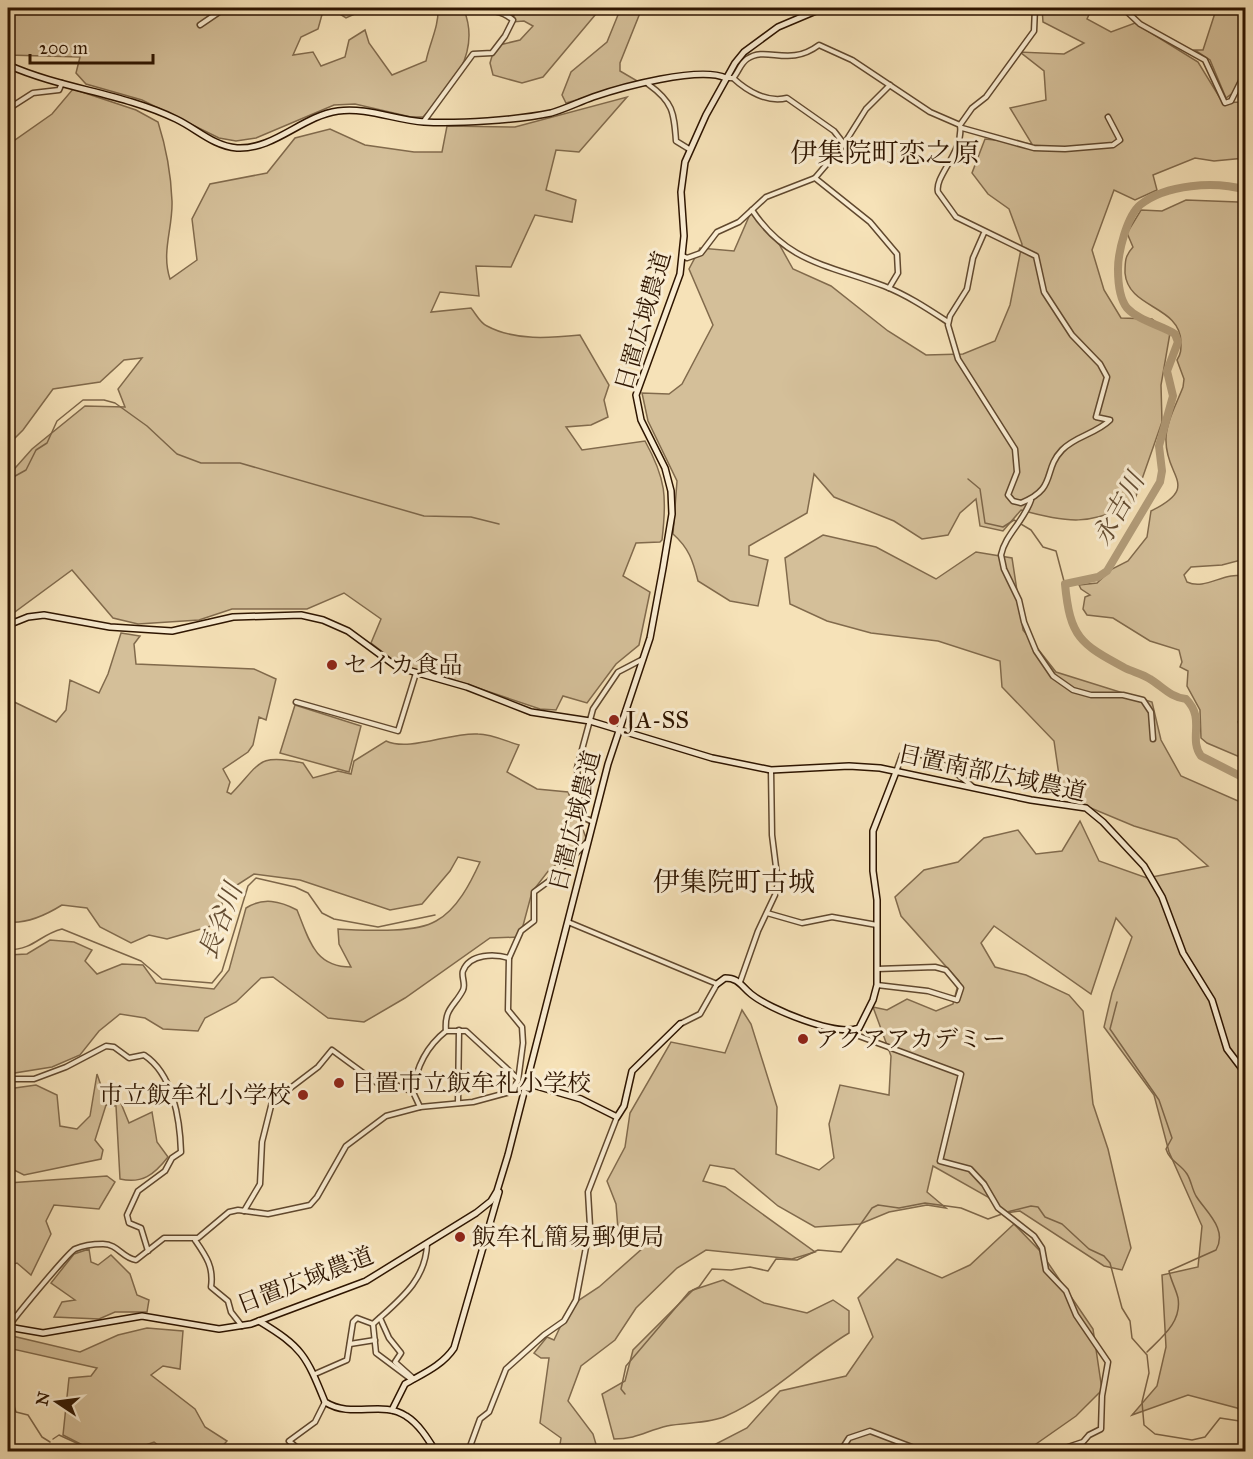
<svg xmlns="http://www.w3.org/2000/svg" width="1253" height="1459" font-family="'IM FELL Great Primer','Noto Serif JP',serif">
	<rect width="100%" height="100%" fill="#f6e2b8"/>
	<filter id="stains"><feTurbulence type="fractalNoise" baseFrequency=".00333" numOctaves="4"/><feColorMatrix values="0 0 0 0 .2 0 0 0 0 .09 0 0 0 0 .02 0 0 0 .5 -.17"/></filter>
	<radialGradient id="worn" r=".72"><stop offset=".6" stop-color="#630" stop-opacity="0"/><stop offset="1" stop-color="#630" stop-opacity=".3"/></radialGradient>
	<!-- green -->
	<g fill="#d4bf99" stroke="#816a4c" stroke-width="1.5">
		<path d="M8 8H368L346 18 335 11H323L318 29 301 37 293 55 313 52 321 66 345 57 349 40 365 30 369 43 392 75 426 61C430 42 439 26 438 8L464 10C481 52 452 88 423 117H411L355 104 334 105 256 138 236 141 219 138 142 100 86 84 76 73 80 57 8 55Z"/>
		<polygon points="516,8 601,8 543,77 522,83 493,75 490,63 495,46 520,40 533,26 524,21 512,22"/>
		<polygon points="618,8 642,8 620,63 620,71 639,82 566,103 562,95 571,72 607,42 620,10"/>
		<path d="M1042 8H1092L1087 19 1111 32 1135 23 1198 62 1223 103 1240 102 1245 98V158L1214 161 1195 158 1153 175 1157 190 1135 200 1114 190 1092 250 1104 290 1121 318 1152 319 1170 333 1161 385 1162 422 1134 502C1091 526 1067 523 1021 510L1003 531 980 526 976 499 960 513 948 535 922 539 894 521 834 497 814 474 807 513 749 546V555L768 560 758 606 730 601 698 581C693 561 689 548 673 534L677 481 648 421 642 393 669 394 682 384 713 325 689 269 700 248 734 251 751 212 779 244 793 269 831 286 888 331 926 355 963 354 995 341 1010 305 1022 244 1009 209 988 194 972 173 985 139 1032 144 1010 108 1046 100 1044 71 1020 52 1064 54 1084 43 1043 22Z"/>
		<polygon points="1221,8 1245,8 1246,79 1242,86 1226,98 1210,60 1195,50 1203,50 1215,13"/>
		<path d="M73 89 136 110 158 122C166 147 171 175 172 201 173 228 161 252 170 279L197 260 192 219 210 184 267 173 295 138 330 129 365 145 414 152H442L447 126 515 127 627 97 579 152 556 150 546 190 576 200 572 222 535 215 511 267 476 266 479 296 440 292 431 312 471 308C476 314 480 323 487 326 515 341 550 338 580 335L609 385 604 400 608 417 591 425 566 427 582 450 645 441C666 479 667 497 662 540L660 542 636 543 623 576 650 592 639 645 616 664 587 703 563 696 556 710 540 709 439 675 401 666 371 643 381 619 344 593 307 609H232L199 620 138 624 113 618 72 570 8 617V476L32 449 85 406 125 407 118 389 142 358 124 360 100 382 53 389 23 430 8 445V145L52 114Z"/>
		<path d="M1186 200 1238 202 1246 206 1245 559 1222 565 1191 567 1184 575 1187 582C1206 591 1226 570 1245 577V765L1242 764 1240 757 1207 743 1201 738 1200 710 1187 686 1188 671 1180 667 1182 662 1179 650 1150 641 1113 618 1087 615 1083 609 1085 597 1090 595 1081 589 1079 585 1097 583 1112 569 1128 561 1147 537 1151 511C1201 486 1166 478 1166 441 1165 424 1177 403 1183 387L1184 379 1177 360C1181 354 1181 350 1181 342 1180 305 1128 309 1125 273 1125 261 1125 256 1133 247L1127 233 1141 210 1162 211Z"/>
		<polygon points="823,535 876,547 936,579 976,552 1012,558 1023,630 1056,672 1152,702 1161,740 1181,776 1245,804 1245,1413 1237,1408 1188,1395 1132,1415 1157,1386 1166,1347 1162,1275 1198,1267 1202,1226 1169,1152 1154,1095 1104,1027 1112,993 1132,937 1116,918 1091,994 994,926 981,943 995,967 1026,975 1069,995 1083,1011 1093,1104 1108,1149 1131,1248 1122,1270 1104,1266 1020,1211 1006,1213 988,1197 933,1166 927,1192 946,1208 927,1205 889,1212 860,1224 815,1227 778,1206 734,1169 710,1165 703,1181 725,1187 815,1252 792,1259 706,1250 677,1268 636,1308 615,1340 581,1366 568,1401 593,1434 598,1451 559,1451 561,1438 540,1423 549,1358 541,1358 534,1353 547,1337 554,1340 570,1306 599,1287 644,1247 618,1229 616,1204 607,1181 625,1147 630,1113 671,1042 725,1053 742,1010 751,1024 777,1107 776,1154 819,1170 834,1158 829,1124 840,1085 889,1095 891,1056 873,1007 887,1010 907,999 936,1011 953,1004 959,981 901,916 895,897 924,870 958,862 984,838 1018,830 1036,854 1062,851 1080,821 1099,861 1147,878 1208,866 1177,839 1134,826 1062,796 1054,741 1002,687 1000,661 938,641 871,633 827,621 790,604 785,558"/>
		<path d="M121 633 140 636 134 644 136 664 254 669 276 679 266 720 259 717 253 745 248 752 223 769 230 782 227 792 231 794C261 763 257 753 303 763L313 778 338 771 351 774 354 761 386 741C410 752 450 732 478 734 491 734 506 741 519 745L507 772 537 789 568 792 587 840 549 870 532 892 520 937 490 938 405 998 364 1022 328 1018 273 977 261 978 236 1002 205 1018 198 1031 163 1029 145 1018 120 1014 99 1031 80 1055 52 1067 8 1074V955L27 954 50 940 74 942 92 950 85 961 97 974 122 964 143 965 156 983 214 989 229 970 246 908C263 897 280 901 297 910 309 939 314 967 351 967L339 944 338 929C363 930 414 934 436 921 457 910 471 882 480 862L458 857 450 871 422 904 390 910 300 880 254 874 223 894 221 915 211 926 167 939 149 935 131 943 100 927 87 908 62 905C46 915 27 924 8 922V699L56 722 66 710 70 680 99 693 108 674Z"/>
		<polygon points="295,705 361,726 349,772 280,753"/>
		<path d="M97 1074 105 1097 118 1096 129 1123 152 1112 157 1142 168 1157C154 1175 142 1184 120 1179L116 1106 106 1105 95 1140 103 1150 101 1159 24 1175 8 1167V1089L36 1085 57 1095 60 1126 77 1129 90 1116Z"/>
		<polygon points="107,1176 115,1182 99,1209 54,1205 46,1221 51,1234 31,1275 17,1263 8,1266 8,1183"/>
		<polygon points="1014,1224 1040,1251 1093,1329 1102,1390 1076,1416 1026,1451 635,1452 642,1446 714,1445 747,1428 780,1391 846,1376 873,1337 858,1298 897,1259 942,1278 970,1265"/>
		<polygon points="89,1249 91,1262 98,1265 111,1255 130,1274 137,1295 149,1300 147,1312 115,1312 99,1319 54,1317 62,1302 75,1300 51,1283 74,1254"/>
		<path d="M723 1280 764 1303 807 1313 833 1300 849 1311V1333C807 1358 771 1396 726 1416 709 1424 685 1422 667 1426 646 1431 637 1439 614 1439L602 1394 625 1381 633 1350 693 1290Z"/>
		<polygon points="147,1328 183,1331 180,1369 163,1366 151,1375 195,1409 205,1427 227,1441 218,1451 166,1451 154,1442 134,1449 136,1451 94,1451 63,1435 69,1378 91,1376 97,1368 8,1348 8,1335 80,1352 118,1335"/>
	</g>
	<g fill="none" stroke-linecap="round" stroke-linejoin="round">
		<!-- stream -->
		<g stroke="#7d6649" stroke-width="1.5">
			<polyline points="968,479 980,489 985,523 1003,527 1014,520 1031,530 1043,547 1056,551 1065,585"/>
			<polyline points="8,480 26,470 36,450 47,443 57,421 83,400 104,400 115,403 147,426 177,454 201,463 240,463 424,516 471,517 499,524"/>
			<path d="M8 950C35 949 39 935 62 929L141 961 162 979 212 983 222 971 248 886 256 878 295 887 308 893 322 913 334 919 378 927 435 915"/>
			<path d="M1117 1002 1110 1029 1159 1100 1172 1138 1166 1149C1170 1162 1180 1163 1187 1174 1191 1180 1192 1189 1196 1196 1206 1212 1228 1229 1216 1250L1169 1271C1171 1281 1176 1289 1178 1298 1182 1322 1162 1337 1147 1352"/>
			<polyline points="1007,1212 1031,1206 1038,1207 1045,1217 1062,1224 1089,1249 1104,1256 1110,1263 1122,1308 1130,1321 1132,1338 1147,1355 1149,1373 1142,1402 1144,1425 1155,1434 1192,1440 1205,1437 1220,1418 1246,1422"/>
			<polyline points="8,1387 16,1412 28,1415 42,1437 50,1442"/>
			<polyline points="625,1394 621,1389 626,1366 689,1292 699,1287 712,1269 731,1270 750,1267 768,1271 776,1259 797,1260 818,1250 841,1252 872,1208 878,1205 899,1208 925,1203 961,1208 988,1219 1002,1214"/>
			<polyline points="53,1439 59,1435 83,1446 103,1452"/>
		</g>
		<!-- river -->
		<path stroke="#b29c79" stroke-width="8" d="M1246 190C1215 181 1166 184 1140 205 1127 216 1118 252 1118 269 1118 282 1119 298 1127 308 1139 321 1161 325 1175 334L1178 342 1167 371 1173 396 1159 446 1162 471 1160 482 1107 571 1098 577 1065 584C1070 637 1080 644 1125 668 1133 672 1143 674 1150 679 1163 687 1170 697 1186 699 1206 719 1188 738 1201 756L1246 779"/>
		<defs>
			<g id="street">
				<polyline points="1123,8 1140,24 1205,60 1225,103 1231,101 1246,71"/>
				<polyline points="200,25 225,8"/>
				<path d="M727 78H733C738 73 740 64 747 59 767 45 788 68 819 45L852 60 930 112 960 125"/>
				<path d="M733 78C747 91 767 103 787 98L834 131 844 144"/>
				<path d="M648 84C673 102 674 112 676 141L689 149"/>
				<polyline points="8,109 33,93 59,90 62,83"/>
				<path d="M424 121 473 54 492 53 505 36 513 20C492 2 471 17 451 8"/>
				<path d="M960 125C964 152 934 176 938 192L956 217 1036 256 1044 292 1072 335 1100 364 1107 377 1096 417 1110 420C1096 434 1075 436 1062 450 1042 471 1058 488 1021 503L1013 501 1008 495 1017 472 1015 449 958 359 948 325 950 316 967 289 973 258 984 233"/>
				<polyline points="960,125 972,108 986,97 1034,31 1035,8"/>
				<polyline points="962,128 1034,148 1065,149 1113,145 1120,140 1108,117"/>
				<polyline points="815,178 870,222 897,254 898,273 889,288"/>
				<path d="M752 210C787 263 829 265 884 286 907 295 928 309 948 322"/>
				<polyline points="683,256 687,258 701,253 717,232 739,222 766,197 815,178 844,144 866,109 890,85"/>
				<path d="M1031 500C1024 521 1005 535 1001 555L1004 569 1019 600 1024 622 1036 651 1053 676 1073 690 1091 695H1123L1143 700 1151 712 1153 739"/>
				<polyline points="296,702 398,731 416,673"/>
				<polyline points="1246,715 1241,722 1246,731"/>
				<path d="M896 772 902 755C924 747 957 773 973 787"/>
				<polyline points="593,822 581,816 577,768 593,709 618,672 643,659"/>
				<polyline points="767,913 802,923 832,917 877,925"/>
				<polyline points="568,922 717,984 700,1014 680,1024"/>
				<polyline points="877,969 935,967 946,970 961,988 957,1000 928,991 877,985"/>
				<polyline points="740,982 758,931 775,895 778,883 772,835 771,770"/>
				<path d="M446 1031C444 1008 455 1006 463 990 466 984 461 976 463 971 470 953 495 954 509 958"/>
				<polyline points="848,1032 961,1074 940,1161 970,1169 984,1184 998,1208 1034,1236 1042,1248 1046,1270 1066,1291 1076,1315 1108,1362 1102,1396 1101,1429 1089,1435 1083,1442 1053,1452"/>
				<path d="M8 1079H34L66 1067 106 1046 114 1047 129 1058 144 1055C173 1074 180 1119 181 1152L172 1158 165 1171 138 1191 127 1215 129 1223 141 1228 148 1251"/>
				<polyline points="458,1103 459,1030"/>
				<path d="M420 1107 413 1092C416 1068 427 1046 446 1031H466L517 1078"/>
				<polyline points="244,1211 260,1184 262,1142 272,1102 318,1067 332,1050 377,1083 396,1085 413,1092"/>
				<path d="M195 1240C206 1256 214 1267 211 1287L228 1301 231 1312 242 1326"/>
				<polyline points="380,1318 389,1338 401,1353 395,1362 414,1379"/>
				<polyline points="373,1324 376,1353 412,1380"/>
				<path d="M9 1327C10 1322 69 1252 75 1249 84 1245 94 1244 103 1244 118 1244 122 1258 136 1260L164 1238H198L229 1212 238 1210 268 1214 310 1205 317 1197 346 1146 386 1116 420 1107 473 1102 510 1092 518 1081 523 1043 522 1027 508 1010 509 958 521 931 534 921V892L549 881 586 843"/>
				<polyline points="350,1344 375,1340"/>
				<path d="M315 1374 347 1360 353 1322 357 1318 373 1324C398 1301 426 1281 427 1244"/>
				<polyline points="302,1452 289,1441 315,1422 325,1402"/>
				<polyline points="468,1452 480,1419 489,1412 506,1369 544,1335 564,1321 576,1300 590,1226 588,1192 617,1117"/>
				<polyline points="840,1452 849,1438 870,1431 925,1452"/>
				<polyline points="1005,1452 1015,1452"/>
			</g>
			<g id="secondary">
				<path d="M8 65C62 89 122 93 176 119 197 129 213 146 237 148 274 150 302 116 338 111 367 107 395 120 424 122 457 124 518 120 551 113 565 109 579 102 593 97 622 87 699 66 726 78"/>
				<polyline points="8,625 28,617 44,615 110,627 172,631 233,617 301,615 323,620 348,631 397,667 467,687 531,712 590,721 712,758 771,770 849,766 880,768 1031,800 1086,808 1103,822 1144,866 1162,897 1183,953 1212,1000 1227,1049 1246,1074"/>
				<path d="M717 984 725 978C739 978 741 986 751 994 769 1009 837 1037 859 1028L873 1000 877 985V900L873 871V831L896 772"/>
				<polyline points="526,1083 581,1099 617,1117 624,1106 632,1071 680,1024"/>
				<path d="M259 1321C302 1347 306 1355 325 1402 352 1419 382 1400 406 1416 419 1424 428 1439 436 1452"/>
				<polyline points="8,1327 43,1333 142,1316 219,1329 251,1324 366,1281 476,1213 491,1201 497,1191 508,1155 608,764 650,638 663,568 672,514 671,491 665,468 641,420 636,395 680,274 684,236 681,192 685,162 706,115 735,63 744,52 778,27 823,8"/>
				<path d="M392 1410 405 1384C422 1374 442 1366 454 1348L499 1192"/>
			</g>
		</defs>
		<!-- street casing -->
		<use href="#street" stroke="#60482e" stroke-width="7"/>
		<!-- secondary casing -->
		<use href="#secondary" stroke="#2e1500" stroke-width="8"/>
		<!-- street -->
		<use href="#street" stroke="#f9ecd1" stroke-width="4"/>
		<!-- secondary -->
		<use href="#secondary" stroke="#f9ecd1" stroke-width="5"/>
	</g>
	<!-- markers -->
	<g fill="#8f2418" stroke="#f9ecd1" stroke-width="2">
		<circle cx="332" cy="665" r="6"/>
		<circle cx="614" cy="720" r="6"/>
		<circle cx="803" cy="1039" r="6"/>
		<circle cx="339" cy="1083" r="6"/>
		<circle cx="303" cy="1095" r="6"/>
		<circle cx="460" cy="1237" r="6"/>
	</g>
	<g text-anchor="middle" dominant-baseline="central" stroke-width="6" stroke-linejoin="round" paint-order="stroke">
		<!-- street labels -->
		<g font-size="24" fill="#2e1500" stroke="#f9ecd1">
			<text transform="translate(643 321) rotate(-74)">日置広域農道</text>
			<text transform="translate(992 773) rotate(12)">日置南部広域農道</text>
			<text transform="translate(575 821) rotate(-76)">日置広域農道</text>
			<text transform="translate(305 1280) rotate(-21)">日置広域農道</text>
		</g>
		<!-- poi labels -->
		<g font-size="24" fill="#2e1500" stroke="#f9ecd1" text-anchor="start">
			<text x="344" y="665">セイカ食品</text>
			<text x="626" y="720">JA-SS</text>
			<text x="815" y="1039">アクアアカデミー</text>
			<text x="351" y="1083">日置市立飯牟礼小学校</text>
			<text x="291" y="1095" text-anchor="end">市立飯牟礼小学校</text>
			<text x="472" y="1237">飯牟礼簡易郵便局</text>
		</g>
		<!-- water labels -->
		<g font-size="26" font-style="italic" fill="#634b30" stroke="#f9ecd1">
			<text transform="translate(1118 509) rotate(-61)">永吉川</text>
			<text transform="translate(220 921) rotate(-69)">長谷川</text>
		</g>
		<!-- quarter labels -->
		<g font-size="27" fill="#2e1500" stroke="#f9ecd1">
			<text x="885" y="152">伊集院町恋之原</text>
			<text x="734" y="881">伊集院町古城</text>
		</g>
	</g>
	<!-- margin -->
	<rect width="1253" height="1459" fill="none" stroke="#f6e2b8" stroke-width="30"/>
	<rect x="9" y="9" width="1235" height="1441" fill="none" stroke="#2e1500" stroke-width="3"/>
	<rect x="15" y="15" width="1223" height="1429" fill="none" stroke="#2e1500" stroke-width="1.5"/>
	<!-- north arrow -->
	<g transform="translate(57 1402) rotate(283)" stroke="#f9ecd1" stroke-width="4.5" paint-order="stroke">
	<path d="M0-4.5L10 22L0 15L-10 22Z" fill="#2e1500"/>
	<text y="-9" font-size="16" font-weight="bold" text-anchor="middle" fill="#2e1500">N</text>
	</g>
	<!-- scale -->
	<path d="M30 54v9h123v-9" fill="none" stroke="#2e1500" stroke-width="3"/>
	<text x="39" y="54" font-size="18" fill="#2e1500" stroke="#f9ecd1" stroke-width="4.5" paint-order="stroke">200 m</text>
	<rect width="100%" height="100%" filter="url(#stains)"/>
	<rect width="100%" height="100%" fill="url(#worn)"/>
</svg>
